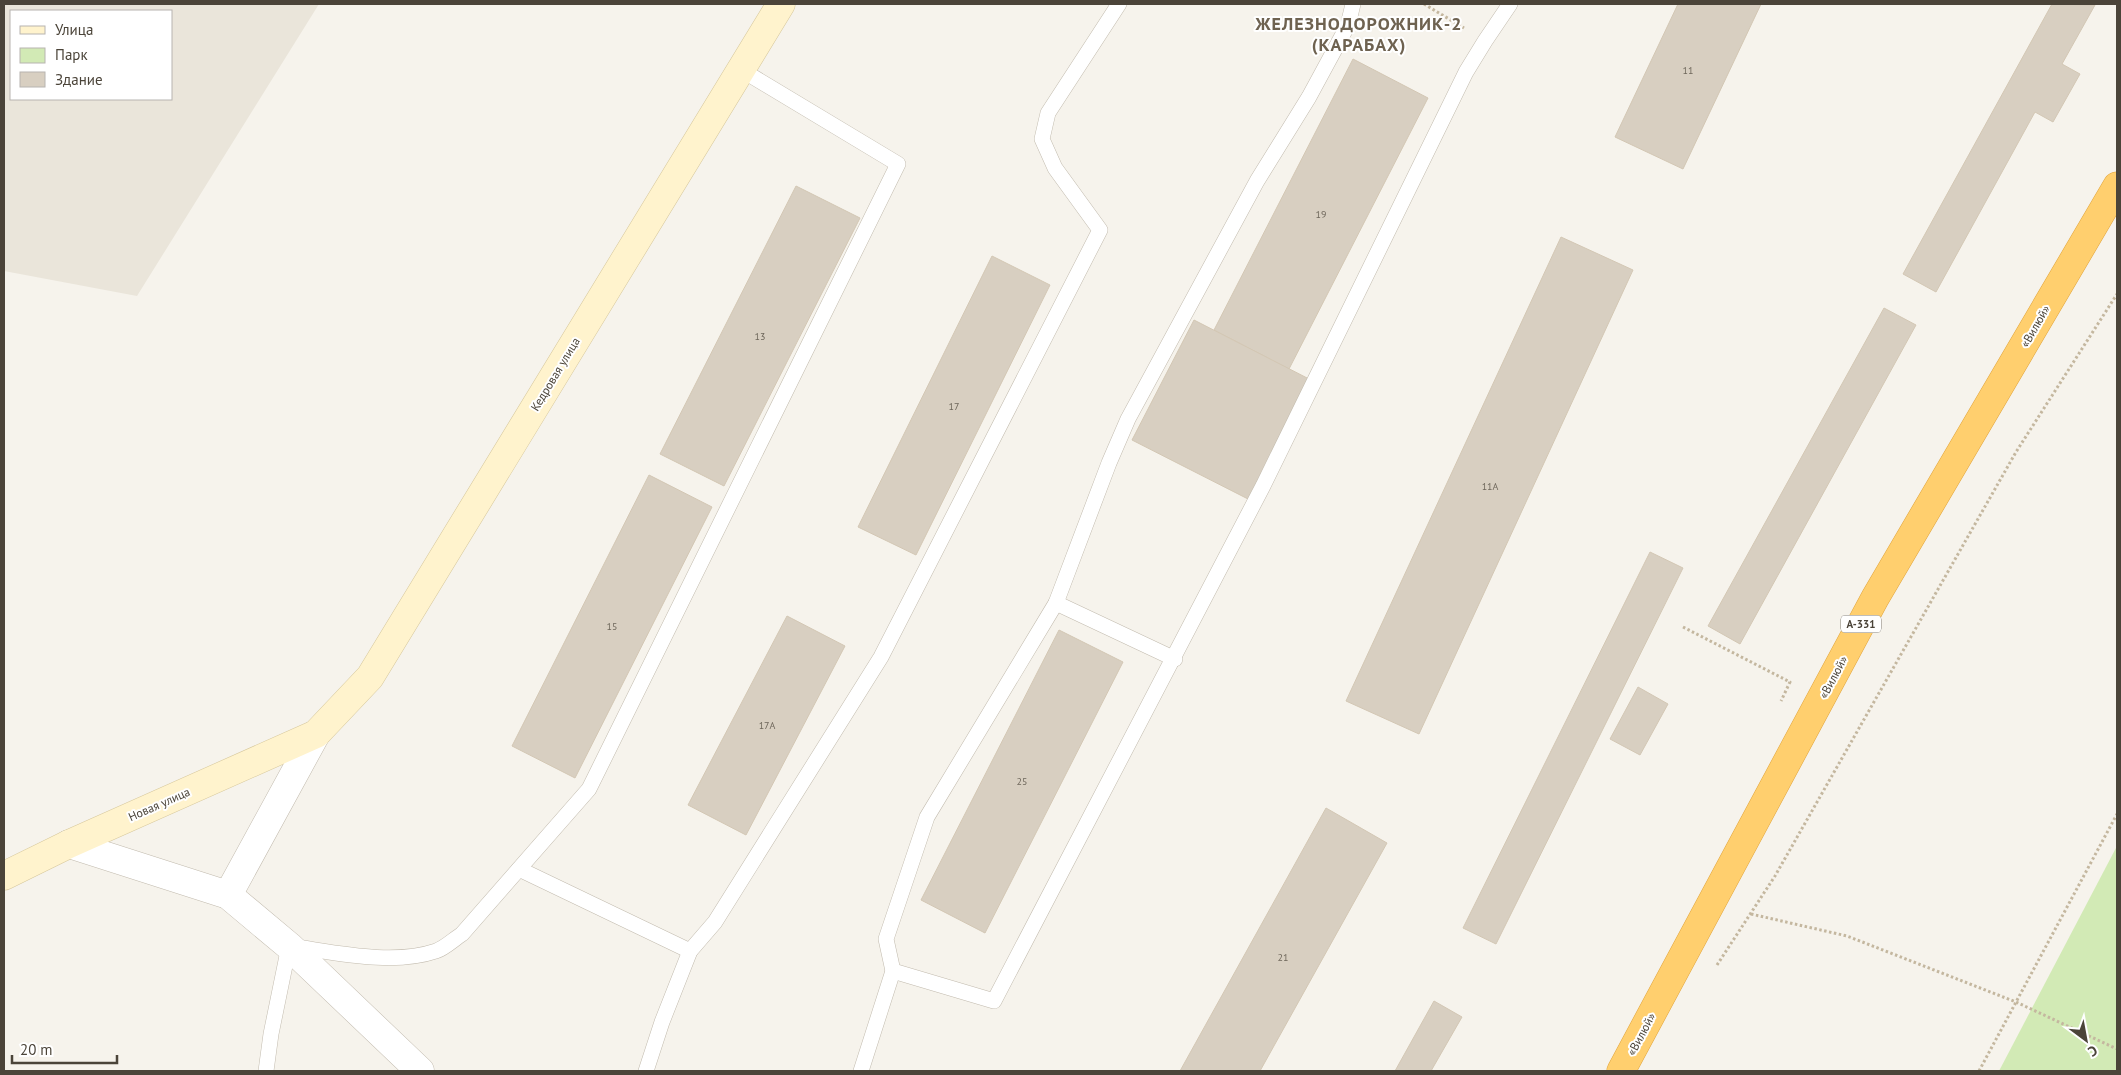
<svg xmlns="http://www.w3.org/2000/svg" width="2121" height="1075" font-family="'PT Sans',sans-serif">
	<rect width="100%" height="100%" fill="#f6f3ec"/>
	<!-- residential -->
	<path fill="#eae5da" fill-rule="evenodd" d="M4 4H319L137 296 4 271ZM11 11H171V99H11Z"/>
	<!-- green -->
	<polygon fill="#d2eab5" points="2117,846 2117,1071 1999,1071"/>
	<!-- building -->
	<g fill="#d8cfc1" stroke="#d3c7b4">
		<polygon points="1678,4 1761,4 1683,169 1615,137"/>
		<polygon points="2052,4 2095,5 2062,64 2080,74 2053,122 2035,112 1936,292 1903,274"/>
		<polygon points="1353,59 1428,98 1289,369 1214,330"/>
		<polygon points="796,186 860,218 724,486 660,454"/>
		<polygon points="1561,237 1633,270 1419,734 1346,701"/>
		<polygon points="992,256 1050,285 916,555 858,527"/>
		<polygon points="1884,308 1916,325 1740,644 1708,626"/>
		<polygon points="1194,320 1311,380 1250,500 1132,440"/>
		<polygon points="649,475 712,507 575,778 512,746"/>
		<polygon points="1650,552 1683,568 1496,944 1463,928"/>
		<polygon points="787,616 845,646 746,835 688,805"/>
		<polygon points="1059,630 1123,662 985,933 921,900"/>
		<polygon points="1638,687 1668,704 1640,755 1610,739"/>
		<polygon points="1326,808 1387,843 1260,1071 1180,1071"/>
		<polygon points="1434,1001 1462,1017 1431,1071 1395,1071"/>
	</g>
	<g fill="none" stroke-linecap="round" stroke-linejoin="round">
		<defs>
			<g id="lane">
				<polyline points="1353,4 1348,25 1309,97 1257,181 1128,419 1109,463 1056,603 927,817 886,939 893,971 994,1001 1263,486 1466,72 1485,41 1510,4"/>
				<polyline points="1056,603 1175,659"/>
				<polyline points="519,869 690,951"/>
				<path d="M266 1071 271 1034 289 946C334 952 392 966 436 951 445 948 454 939 462 934L589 789 898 164 740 69"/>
				<polyline points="646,1071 662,1022 690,951 715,922 881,657 1100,230 1055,168 1042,139 1048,113 1119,4"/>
				<polyline points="861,1071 893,971"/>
			</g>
			<g id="street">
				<polyline points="69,844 228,895 289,946 420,1071"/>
				<polyline points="228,895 316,734"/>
			</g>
			<polyline id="secondary" points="4,876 69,844 316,734 370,677 781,4"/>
			<polyline id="highway" points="1621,1071 1875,598 2117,186"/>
		</defs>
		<!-- lane casing -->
		<use href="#lane" stroke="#c2bbae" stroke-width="16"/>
		<!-- street casing -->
		<use href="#street" stroke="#c2bbae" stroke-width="29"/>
		<!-- secondary casing -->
		<use href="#secondary" stroke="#d6c79b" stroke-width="29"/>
		<!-- highway casing -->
		<use href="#highway" stroke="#e0a43c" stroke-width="29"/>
		<!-- path -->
		<g stroke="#c4b79f" stroke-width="3" stroke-dasharray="2.5 2.5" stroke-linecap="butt">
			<polyline points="1424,4 1464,28"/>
			<polyline points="1683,627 1790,682 1781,701"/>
			<polyline points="1751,914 1847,936 2016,1002 2117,1049"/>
			<polyline points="1717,965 1775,876 2016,452 2117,294"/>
			<polyline points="1979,1071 2117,814"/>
		</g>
		<!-- lane -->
		<use href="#lane" stroke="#fff" stroke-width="15"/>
		<!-- street -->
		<use href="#street" stroke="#fff" stroke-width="28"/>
		<!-- secondary -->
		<use href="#secondary" stroke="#fff3cd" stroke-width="28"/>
		<!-- highway -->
		<use href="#highway" stroke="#ffcf6e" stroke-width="28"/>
	</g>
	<g text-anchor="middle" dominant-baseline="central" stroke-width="4" stroke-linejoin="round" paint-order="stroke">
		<!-- number labels -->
		<g font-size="10" fill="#6e675b">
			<text x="1688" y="70">11</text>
			<text x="1321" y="214">19</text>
			<text x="760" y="336">13</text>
			<text x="954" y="406">17</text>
			<text x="1490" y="486">11А</text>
			<text x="612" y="626">15</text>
			<text x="767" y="725">17А</text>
			<text x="1022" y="781">25</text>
			<text x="1283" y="957">21</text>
		</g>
		<!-- shield labels -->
		<rect fill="#fff" stroke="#817c74" stroke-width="1" x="1841" y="615.5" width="40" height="17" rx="4"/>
		<g font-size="11" font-weight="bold" fill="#4b4439">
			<text x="1861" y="624">А-331</text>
		</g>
		<!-- street labels -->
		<g font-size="12" fill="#4b4439" stroke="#fff">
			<text transform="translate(2035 326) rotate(-60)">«Вилюй»</text>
			<text transform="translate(555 374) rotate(-59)">Кедровая улица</text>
			<text transform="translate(1833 677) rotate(-62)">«Вилюй»</text>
			<text transform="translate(159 804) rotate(-24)">Новая улица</text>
			<text transform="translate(1641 1034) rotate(-62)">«Вилюй»</text>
		</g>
		<!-- district labels -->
		<g font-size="18" font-weight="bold" letter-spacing="1" fill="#6e6250" stroke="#fff">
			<text x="1359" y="23">ЖЕЛЕЗНОДОРОЖНИК-2<tspan x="1359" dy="21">(КАРАБАХ)</tspan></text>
		</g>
	</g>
	<!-- border -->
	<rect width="2121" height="1075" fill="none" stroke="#4b4439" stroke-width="10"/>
	<!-- legend -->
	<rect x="10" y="10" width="162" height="90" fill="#ffffff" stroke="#b7b4b0"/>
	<rect x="20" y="26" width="25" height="8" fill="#fff3cd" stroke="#b7b4b0"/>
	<text x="55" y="35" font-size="15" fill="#4b4439">Улица</text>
	<rect x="20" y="48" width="25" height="15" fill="#d2eab5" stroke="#b7b4b0"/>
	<text x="55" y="60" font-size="15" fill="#4b4439">Парк</text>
	<rect x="20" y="72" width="25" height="15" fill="#d8cfc1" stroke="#b7b4b0"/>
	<text x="55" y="85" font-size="15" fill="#4b4439">Здание</text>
	<!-- north arrow -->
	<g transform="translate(2086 1040) rotate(148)" stroke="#ffffff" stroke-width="4" paint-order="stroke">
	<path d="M0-4L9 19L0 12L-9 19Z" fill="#4b4439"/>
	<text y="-8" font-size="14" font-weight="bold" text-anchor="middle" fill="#4b4439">С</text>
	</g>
	<!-- scale -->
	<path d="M12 1055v8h105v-8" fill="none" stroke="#4b4439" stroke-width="2.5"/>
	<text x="20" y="1055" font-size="15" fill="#4b4439" stroke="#ffffff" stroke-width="4" paint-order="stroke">20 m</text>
</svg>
